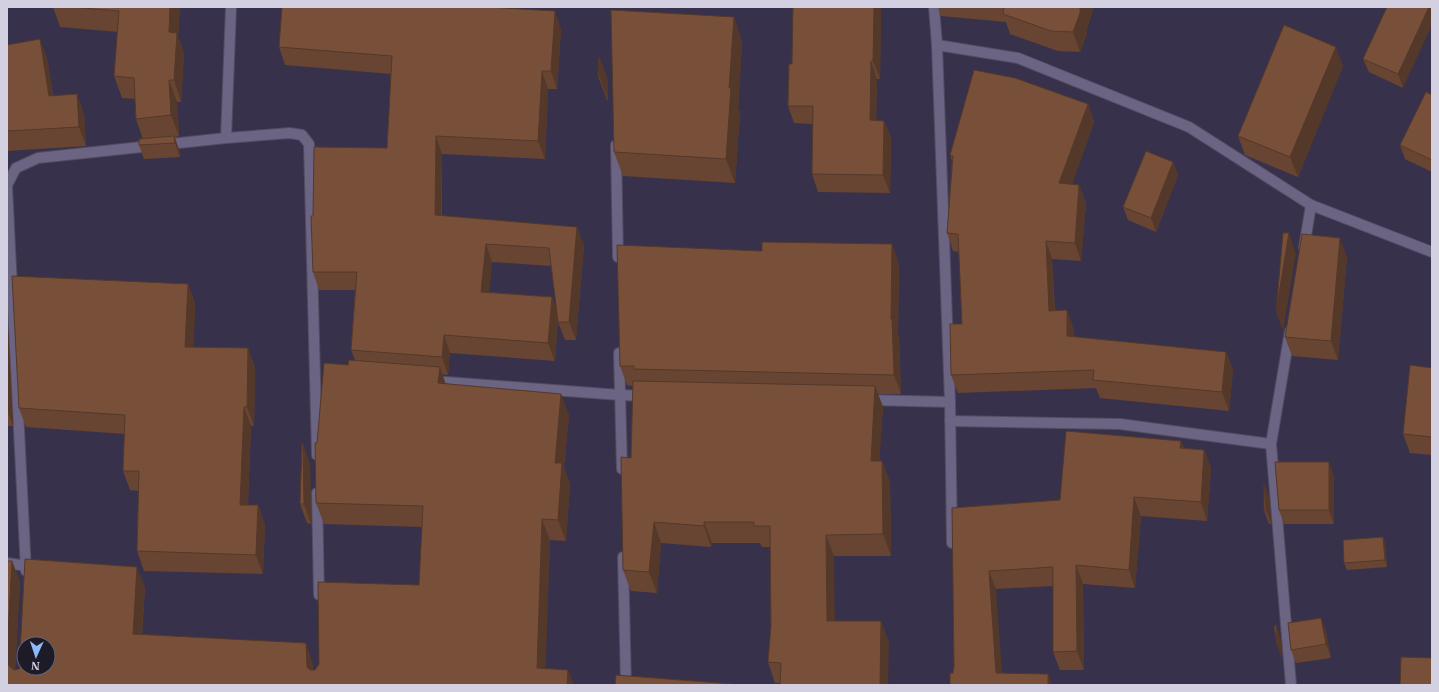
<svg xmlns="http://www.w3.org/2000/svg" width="1439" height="692" font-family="'IBM Plex Serif',serif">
	<rect width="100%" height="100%" fill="#38314c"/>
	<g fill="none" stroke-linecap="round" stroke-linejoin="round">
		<defs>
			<g id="minor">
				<polyline points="934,7 937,45 950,402 952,543"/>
				<polyline points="937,45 1018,58 1189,127 1311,205 1432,252"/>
				<polyline points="226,138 231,7"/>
				<polyline points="616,145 618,257"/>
				<polyline points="7,185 16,168 38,158 226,138 290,133 302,135 309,144 317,455"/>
				<polyline points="7,187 26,571"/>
				<polyline points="1304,248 1311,205"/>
				<polyline points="1290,331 1271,444 1291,685"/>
				<polyline points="619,353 622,469"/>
				<polyline points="433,381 620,395 646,396"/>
				<polyline points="868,400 950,402"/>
				<polyline points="950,421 1120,424 1271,444"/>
				<polyline points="317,493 319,595"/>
				<polyline points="623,557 626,685"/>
				<polyline points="7,563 27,566"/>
			</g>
		</defs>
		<!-- minor casing -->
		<use href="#minor" stroke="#524c62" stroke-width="12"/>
		<!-- minor -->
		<use href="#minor" stroke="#6b6482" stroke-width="10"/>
	</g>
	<!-- wall -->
	<g fill="#674532" fill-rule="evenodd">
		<polygon points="53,7 180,7 178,36 184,54 181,102 177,102 179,136 175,137 179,150 180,157 144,159 139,145 143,139 136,119 135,99 122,98 114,76 118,32 60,27"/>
		<polygon points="793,7 881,7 880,79 877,79 876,121 884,121 891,138 890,193 818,192 812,174 813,124 794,123 788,106 792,64"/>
		<polygon points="938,7 1094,7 1087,28 1087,33 1080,52 1058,51 1010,34 1006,22 941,16"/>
		<polygon points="1387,7 1403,88 1369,72 1363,59"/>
		<path d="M561 29 557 89H548L545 159 442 154V216L584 245 576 340H565L558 322V319L555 361 450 353 448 375 442 374 445 383 569 415 564 468 570 484 566 541 550 540 545 669 7 685 12 561 20 582 15 670 19 669 145 587 142 634 313 664V670H315L419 585 422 527 324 524 316 503 348 365 355 360 351 350 355 290H319L313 272V216L387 148 391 74 285 65 279 47ZM492 262 551 266 557 311 552 297 489 292Z"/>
		<polygon points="742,41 738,109 740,112 735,183 623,176 614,152"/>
		<polygon points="7,45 47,58 53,95 84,113 86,146 7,151"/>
		<polygon points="599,57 608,81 608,100 607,100 598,76"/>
		<polygon points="1343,66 1298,177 1245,155 1238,136"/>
		<polygon points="1432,95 1432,172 1405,159 1400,145"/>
		<polygon points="1088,104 1094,122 1072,184 1079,185 1086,203 1081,261 1052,259 1055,311 1074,329 1074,337 1226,352 1233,370 1229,411 1100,398 1096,388 958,393 951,375 962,324 959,252 953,251 947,233 952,161 950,155"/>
		<polygon points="1173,162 1178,175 1156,232 1128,220 1123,207"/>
		<polygon points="1347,257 1338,360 1292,356 1285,337"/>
		<polygon points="899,264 898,335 899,338 901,394 878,394 883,407 879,461 882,461 890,482 891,556 834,556 834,621 881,621 889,643 780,683 775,683 768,662 771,626 770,547 762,547 760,543 712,543 711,547 661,543 657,593 631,591 623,570 631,458 633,386 627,385 620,366"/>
		<polygon points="188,284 195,304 193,347 248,348 255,368 254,426 251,426 248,505 258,505 265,525 263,574 144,571 137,551 139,491 130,490 123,471 125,434 26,427 19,408"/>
		<polygon points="7,310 13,426 7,426"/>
		<polygon points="1432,368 1432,455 1410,453 1403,434"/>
		<polygon points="1181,441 1184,448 1204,450 1211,468 1207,521 1141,516 1135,588 1083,584 1084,670 1060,670 1053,652 1053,586 996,589 953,673 954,666 952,508 1060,500"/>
		<polygon points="310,463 311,524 307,523 300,504"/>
		<polygon points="1334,476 1334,524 1284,524 1279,510"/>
		<polygon points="1264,484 1269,498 1271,524 1269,524 1264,510"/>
		<polygon points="1383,537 1385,544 1387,567 1347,570 1344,563"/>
		<polygon points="1321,618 1326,632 1331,658 1296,663 1291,650"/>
	</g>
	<!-- shaded-wall -->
	<g fill="#543829">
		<polygon points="170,7 180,7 178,36 184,54 181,102 174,80 169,32"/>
		<polygon points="874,7 881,7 880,79 873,61"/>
		<polygon points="1080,7 1094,7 1087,28 1087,33 1080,52 1073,32"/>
		<polygon points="1429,7 1431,7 1432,11 1432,25 1403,88 1398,74"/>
		<polygon points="555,11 561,29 557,89 551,71"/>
		<polygon points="734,17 742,41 738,109 740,112 735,183 726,159 729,88"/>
		<polygon points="40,39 47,58 56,115 49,96"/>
		<polygon points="1336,47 1343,66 1298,177 1290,157"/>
		<polygon points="599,57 608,81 608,100 599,76"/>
		<polygon points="871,61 877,79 876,138 870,120"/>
		<polygon points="542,71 548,89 545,159 538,141"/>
		<polygon points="169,80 177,102 179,136 171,115"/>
		<polygon points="77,94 84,113 86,146 79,127"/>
		<polygon points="1088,104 1094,122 1066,202 1059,183"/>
		<polygon points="884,121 891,138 890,193 883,175"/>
		<polygon points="174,136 179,150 180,157 175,143"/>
		<polygon points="436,136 442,154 441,233 435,215"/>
		<polygon points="1173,162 1178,175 1156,232 1151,218"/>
		<polygon points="1079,185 1086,203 1081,261 1075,243"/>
		<polygon points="577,227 584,245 576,340 569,322"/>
		<polygon points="1289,233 1296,253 1283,331 1276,312"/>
		<polygon points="1340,238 1347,257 1338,360 1331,341"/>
		<polygon points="1046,241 1052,259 1055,329 1049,311"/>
		<polygon points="486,244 492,262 488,310 481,292"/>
		<polygon points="892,244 899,264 898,335 899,338 901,394 894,375 891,319"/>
		<polygon points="188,284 195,304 193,367 185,347"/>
		<polygon points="552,297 558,315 555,361 548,343"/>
		<polygon points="7,310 13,426 7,410"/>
		<polygon points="1067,310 1074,329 1074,354 1067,336"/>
		<polygon points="444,335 450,353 448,375 442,357"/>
		<polygon points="248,348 255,368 254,426 247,407"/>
		<polygon points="1226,352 1233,370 1229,411 1222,392"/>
		<polygon points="440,367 447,388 438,383"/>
		<polygon points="875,386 883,407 878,482 871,461"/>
		<polygon points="561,394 569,415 564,468 570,484 566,541 558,520 555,463"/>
		<polygon points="244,407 251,426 247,524 240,505"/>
		<polygon points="1181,441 1188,460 1180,448"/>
		<polygon points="303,444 310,463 311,524 304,504"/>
		<polygon points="1204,450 1211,468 1207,521 1201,502"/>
		<polygon points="882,461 890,482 891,556 883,534"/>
		<polygon points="1329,462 1334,476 1334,524 1329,510"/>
		<polygon points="1264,484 1269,498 1271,524 1266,510"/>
		<polygon points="1134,497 1141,516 1135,588 1129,570"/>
		<polygon points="258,505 265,525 263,574 256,555"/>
		<polygon points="542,519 550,540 545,685 537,668"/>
		<polygon points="654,522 661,543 657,593 649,572"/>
		<polygon points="704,522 712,543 711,547 704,526"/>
		<polygon points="826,535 834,556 835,642 827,621"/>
		<polygon points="1383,537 1385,544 1387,567 1385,560"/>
		<polygon points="12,561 20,582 15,674 9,666 7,653"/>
		<polygon points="1076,565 1083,584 1084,670 1077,651"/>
		<polygon points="137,567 145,587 140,655 133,634"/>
		<polygon points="989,571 996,589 1003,685 996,673"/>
		<polygon points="1321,618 1326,632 1331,658 1326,644"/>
		<polygon points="881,621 889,643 888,685 880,685"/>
		<polygon points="1276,625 1281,639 1282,658 1277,645"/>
		<polygon points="306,643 313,664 314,685 307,667"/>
		<polygon points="568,670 574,685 567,685"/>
		<polygon points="1048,674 1052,685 1048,685"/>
	</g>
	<!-- building -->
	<g fill="#78503a" stroke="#543829" fill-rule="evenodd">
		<polygon points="71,7 170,7 169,32 177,33 174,80 169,80 171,115 136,119 134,78 114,76 119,11"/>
		<polygon points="282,7 487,7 555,11 551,71 542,71 538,141 436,136 435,215 577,227 569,322 558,322 549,248 486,244 481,292 552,297 548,343 444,335 442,357 351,350 357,272 313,272 311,216 313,216 314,147 387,148 392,56 279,47"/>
		<polygon points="793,7 874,7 873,61 871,61 870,120 884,121 883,175 812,174 813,106 788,106 789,64 792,64"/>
		<polygon points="1004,7 1080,7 1080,13 1073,32 1051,31 1003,14"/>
		<polygon points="1387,7 1429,7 1398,74 1363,59"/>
		<polygon points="611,10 734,17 729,88 731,88 726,159 614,152"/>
		<polygon points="1284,25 1336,47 1290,157 1238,136"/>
		<polygon points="40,39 49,96 77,94 79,127 7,131 7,45"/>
		<polygon points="599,57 599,76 598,76"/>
		<polygon points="974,70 1015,78 1088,104 1059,183 1079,185 1075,243 1046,241 1049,311 1067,310 1067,336 1226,352 1222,392 1093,380 1094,370 951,375 950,324 962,324 958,234 947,233 953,156 950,155"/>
		<polygon points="1426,92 1432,95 1432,160 1400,145"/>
		<polygon points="174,136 175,143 139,145 139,139"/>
		<polygon points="1146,151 1173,162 1151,218 1123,207"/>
		<polygon points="1283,233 1289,233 1276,312"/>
		<polygon points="1302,234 1340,238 1331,341 1285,337"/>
		<polygon points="762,242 892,244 891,319 892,319 894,375 634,369 634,366 620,366 617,245 762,251"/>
		<polygon points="12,276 188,284 185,347 248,348 247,407 244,407 240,505 258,505 256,555 137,551 139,471 123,471 125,415 19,408"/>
		<path d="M349 360 440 367 438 383 561 394 555 463H562L558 520 542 519 537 668 568 670 567 685H7V653L9 666 14 670 19 669 22 666 20 653 25 559 137 567 133 634 306 643 307 667 310 670H315L319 664 318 582 419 585 423 506 316 503 315 443H317L324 363 348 365ZM24 644H48V668H24Z"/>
		<polygon points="1410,365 1432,368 1432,437 1403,434"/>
		<polygon points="633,381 875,386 871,461 882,461 883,534 826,535 827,621 881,621 880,685 780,685 781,663 768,662 771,626 770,526 754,526 754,522 704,522 704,526 654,522 649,572 623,570 621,457 631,458"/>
		<polygon points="1066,431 1181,441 1180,448 1204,450 1201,502 1134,497 1129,570 1076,565 1077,651 1053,652 1053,567 989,571 996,673 1048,674 1048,685 950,685 950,673 953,673 954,666 952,508 1060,500"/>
		<polygon points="302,444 303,444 304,504 300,504"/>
		<polygon points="1275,462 1329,462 1329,510 1279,510"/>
		<polygon points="1264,484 1266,510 1264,510"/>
		<polygon points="1383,537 1385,560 1344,563 1343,540"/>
		<polygon points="7,561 12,561 7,652"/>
		<polygon points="1321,618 1326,644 1291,650 1288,623"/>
		<polygon points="1276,625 1277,645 1274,626"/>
		<polygon points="1401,657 1432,658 1432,685 1400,685"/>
		<polygon points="616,675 732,684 731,685 615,685"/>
	</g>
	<!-- border -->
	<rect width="1439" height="692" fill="none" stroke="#d3d0e1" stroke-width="16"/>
	<!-- north arrow -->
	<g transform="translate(36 656) rotate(183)"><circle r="19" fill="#1e1b28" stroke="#666372"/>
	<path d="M0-3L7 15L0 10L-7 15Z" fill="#8cb9fc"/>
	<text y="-6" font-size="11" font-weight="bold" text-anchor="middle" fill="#d3d0e1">N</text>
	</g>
</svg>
